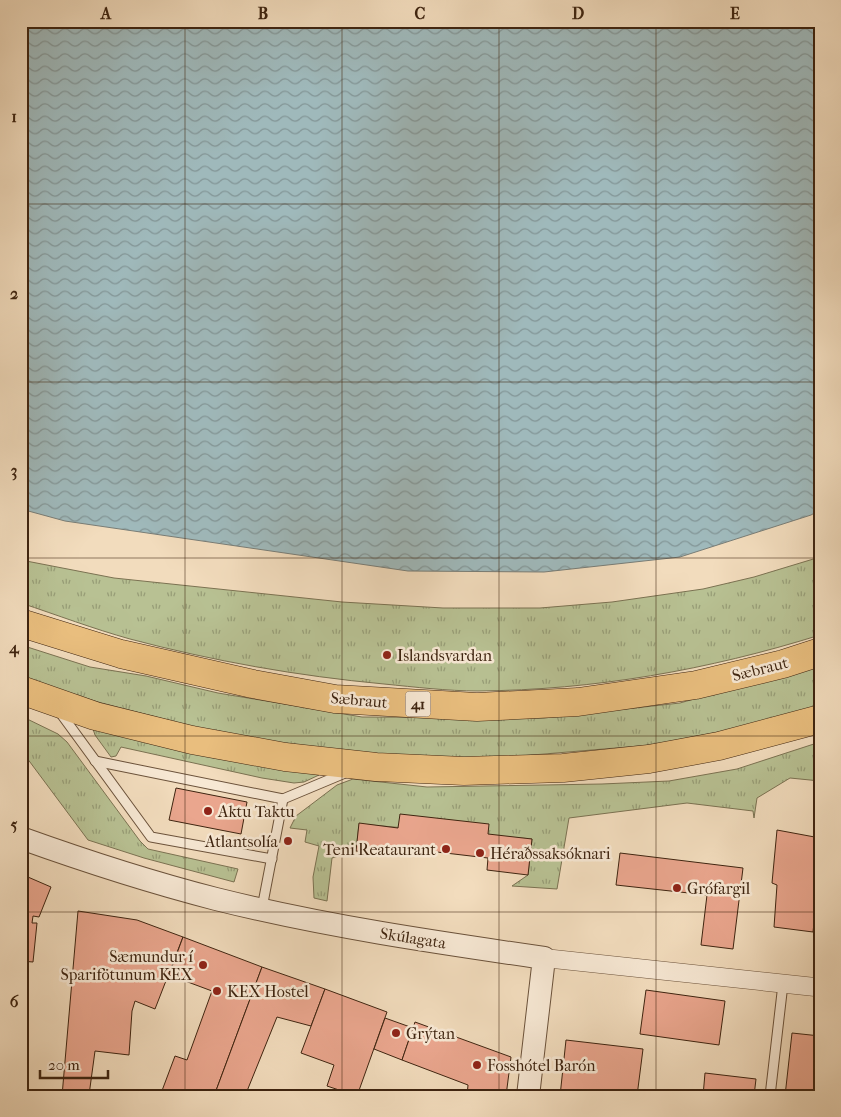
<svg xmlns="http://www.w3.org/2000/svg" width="841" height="1117" font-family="'IM FELL French Canon',serif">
	<defs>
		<pattern id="grass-tufts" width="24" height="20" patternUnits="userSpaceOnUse" patternTransform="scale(1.25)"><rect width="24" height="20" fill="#b8c193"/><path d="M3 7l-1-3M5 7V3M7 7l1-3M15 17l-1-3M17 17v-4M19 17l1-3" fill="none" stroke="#979d77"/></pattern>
		<pattern id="water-waves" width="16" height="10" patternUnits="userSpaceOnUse" patternTransform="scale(1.25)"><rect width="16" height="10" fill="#9fb9bb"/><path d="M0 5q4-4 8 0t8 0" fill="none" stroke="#839697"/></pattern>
	</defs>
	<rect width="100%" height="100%" fill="#f2dcbd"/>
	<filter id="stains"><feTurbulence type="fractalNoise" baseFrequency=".004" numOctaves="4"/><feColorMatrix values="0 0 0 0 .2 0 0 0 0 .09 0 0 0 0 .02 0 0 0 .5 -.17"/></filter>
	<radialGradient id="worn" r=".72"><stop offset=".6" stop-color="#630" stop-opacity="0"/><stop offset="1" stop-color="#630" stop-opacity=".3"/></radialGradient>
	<!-- grass -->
	<g fill="url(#grass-tufts)" stroke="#7b7252">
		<path d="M820 557V635C708 670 594 690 478 691 447 691 415 687 384 684 298 676 213 661 130 639 94 629 57 615 21 603V560L114 578 342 602 443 608H540L612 602 703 589 754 577Z"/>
		<polygon points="21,645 90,667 146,676 218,693 362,717 544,718 680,703 820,663 820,707 740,728 651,745 485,759 382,754 241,739 98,702 21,677"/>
		<polygon points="21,716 58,734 67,742 140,841 148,849 238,869 234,882 144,858 88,840 21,750"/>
		<polygon points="97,727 319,775 304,782 294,783 262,778 121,747 116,756 111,757 95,735 93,729"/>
		<polygon points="820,742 820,781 790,778 757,798 754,818 753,811 687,803 569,818 557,889 512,886 528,875 532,839 359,824 356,851 332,858 327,901 314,898 313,877 319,846 305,842 307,830 290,828 296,816 337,785 353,779 427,787 602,784 669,781 737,769"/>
	</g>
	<!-- water -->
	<polygon fill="url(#water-waves)" stroke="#787d77" points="21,21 820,21 820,510 811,515 680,557 544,572 408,571 65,521 21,509"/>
	<!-- building -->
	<g fill="#eaa68e" stroke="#3e2410">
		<polygon points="176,788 247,802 241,834 169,820"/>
		<polygon points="400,814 489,824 488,834 532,839 528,875 487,870 488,858 394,847 393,855 356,851 359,823 398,828"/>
		<polygon points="777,830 820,838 820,888 818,888 813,932 774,927 777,885 772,883"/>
		<polygon points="620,853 743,868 733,949 701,945 707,895 616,885"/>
		<polygon points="21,874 51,887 39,917 33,916 32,923 37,923 33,962 21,961"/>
		<polygon points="78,911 137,920 183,937 155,1009 135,1001 132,1011 129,1055 95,1051 89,1095 62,1096"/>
		<polygon points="183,937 262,967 214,1096 160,1096 175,1056 187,1060 212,991 169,975"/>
		<polygon points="262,967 325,989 311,1026 277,1017 245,1096 214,1096"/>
		<polygon points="325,989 387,1012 357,1096 327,1086 334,1065 301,1053"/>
		<polygon points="646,990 725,1001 719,1045 640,1034"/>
		<polygon points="385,1018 413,1028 402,1060 374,1049"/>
		<polygon points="415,1022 511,1057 506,1096 467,1096 468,1085 402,1060"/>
		<polygon points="792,1033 820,1036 820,1096 785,1096"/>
		<polygon points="566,1040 643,1049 637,1096 560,1096"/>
		<polygon points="705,1073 756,1079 754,1096 703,1096"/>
	</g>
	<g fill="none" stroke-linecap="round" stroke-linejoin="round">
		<defs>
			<g id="service">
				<polyline points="59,711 151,837 272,859"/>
				<polyline points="95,761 283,799 262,908"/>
				<polyline points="283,799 345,773"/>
				<polyline points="770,1096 783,984"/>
			</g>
			<g id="minor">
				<polyline points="544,958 815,987"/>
				<polyline points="21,1095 21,1096"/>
			</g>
			<path id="tertiary" d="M21 838C85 861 150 882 216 899 324 926 434 942 544 958L528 1096"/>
			<g id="primary">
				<polyline points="21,623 121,654 253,684 335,699 477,707 578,702 696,685 783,664 820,652"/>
				<polyline points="21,690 95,716 192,740 285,757 376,767 464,771 563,768 649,759 719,746 820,719"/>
			</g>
		</defs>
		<!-- service casing -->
		<use href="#service" stroke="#6b523b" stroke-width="11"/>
		<!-- minor casing -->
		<use href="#minor" stroke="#6b523b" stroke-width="19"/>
		<!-- tertiary casing -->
		<use href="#tertiary" stroke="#6b523b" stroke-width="24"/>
		<!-- primary casing -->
		<use href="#primary" stroke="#3e2410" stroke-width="29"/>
		<!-- service -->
		<use href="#service" stroke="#f7e8d4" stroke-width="9"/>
		<!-- minor -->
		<use href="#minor" stroke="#f7e8d4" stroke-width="18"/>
		<!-- tertiary -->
		<use href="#tertiary" stroke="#f7e8d4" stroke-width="22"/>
		<!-- primary -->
		<use href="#primary" stroke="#e9be7e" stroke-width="28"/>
	</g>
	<!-- grid -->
	<path fill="none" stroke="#3e2410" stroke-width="1" stroke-opacity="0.55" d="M185 21V1096M342 21V1096M499 21V1096M656 21V1096M21 204H820M21 382H820M21 558H820M21 736H820M21 912H820"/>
	<!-- markers -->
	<g fill="#8f2418" stroke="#f7e8d4" stroke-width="2">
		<circle cx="387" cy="655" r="5"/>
		<circle cx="208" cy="811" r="5"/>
		<circle cx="288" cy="841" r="5"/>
		<circle cx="446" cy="849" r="5"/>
		<circle cx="480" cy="853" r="5"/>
		<circle cx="677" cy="888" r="5"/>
		<circle cx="203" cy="965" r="5"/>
		<circle cx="217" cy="991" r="5"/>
		<circle cx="396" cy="1033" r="5"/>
		<circle cx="477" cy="1065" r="5"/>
	</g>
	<g text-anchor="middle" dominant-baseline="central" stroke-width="5" stroke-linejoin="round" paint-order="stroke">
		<!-- shield labels -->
		<rect fill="#f7e8d4" stroke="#765f4b" stroke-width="1" x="405.5" y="691.5" width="25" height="25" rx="4"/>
		<g font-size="15" font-weight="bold" fill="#3e2410">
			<text x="418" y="704">41</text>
		</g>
		<!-- poi labels -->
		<g font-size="16" fill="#3e2410" stroke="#f7e8d4" text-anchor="start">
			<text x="397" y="655">Islandsvardan</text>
			<text x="218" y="811">Aktu Taktu</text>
			<text x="278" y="841" text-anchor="end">Atlantsolía</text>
			<text x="436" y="849" text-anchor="end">Teni Reataurant</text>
			<text x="490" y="853">Héraðssaksóknari</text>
			<text x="687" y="888">Grófargil</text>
			<text x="193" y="956" text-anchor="end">Sæmundur í<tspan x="193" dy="18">Sparifötunum KEX</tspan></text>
			<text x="227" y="991">KEX Hostel</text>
			<text x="406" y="1033">Grýtan</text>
			<text x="487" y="1065">Fosshótel Barón</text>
		</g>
		<!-- street labels -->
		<g font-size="16" fill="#3e2410" stroke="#f7e8d4">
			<text transform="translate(760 669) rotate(-14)">Sæbraut</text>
			<text transform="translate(359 700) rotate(5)">Sæbraut</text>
			<text transform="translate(413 938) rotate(9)">Skúlagata</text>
		</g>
	</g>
	<!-- margin -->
	<rect width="841" height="1117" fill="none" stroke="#f2dcbd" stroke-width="55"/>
	<!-- scale -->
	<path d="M40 1070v8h68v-8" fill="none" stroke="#3e2410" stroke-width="2.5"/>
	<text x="48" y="1070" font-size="15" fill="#3e2410" stroke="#f7e8d4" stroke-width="4" paint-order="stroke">20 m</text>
	<rect x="28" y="28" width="786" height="1062" fill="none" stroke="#3e2410" stroke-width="2"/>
	<g font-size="16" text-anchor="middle" font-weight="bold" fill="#3e2410">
		<text x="106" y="19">A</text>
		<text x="263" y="19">B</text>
		<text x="420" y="19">C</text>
		<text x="578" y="19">D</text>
		<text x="735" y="19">E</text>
		<text x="14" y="122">1</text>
		<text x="14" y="299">2</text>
		<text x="14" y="476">3</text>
		<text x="14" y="653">4</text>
		<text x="14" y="830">5</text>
		<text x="14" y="1007">6</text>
	</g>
	<rect width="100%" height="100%" filter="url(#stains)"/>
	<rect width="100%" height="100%" fill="url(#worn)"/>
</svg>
